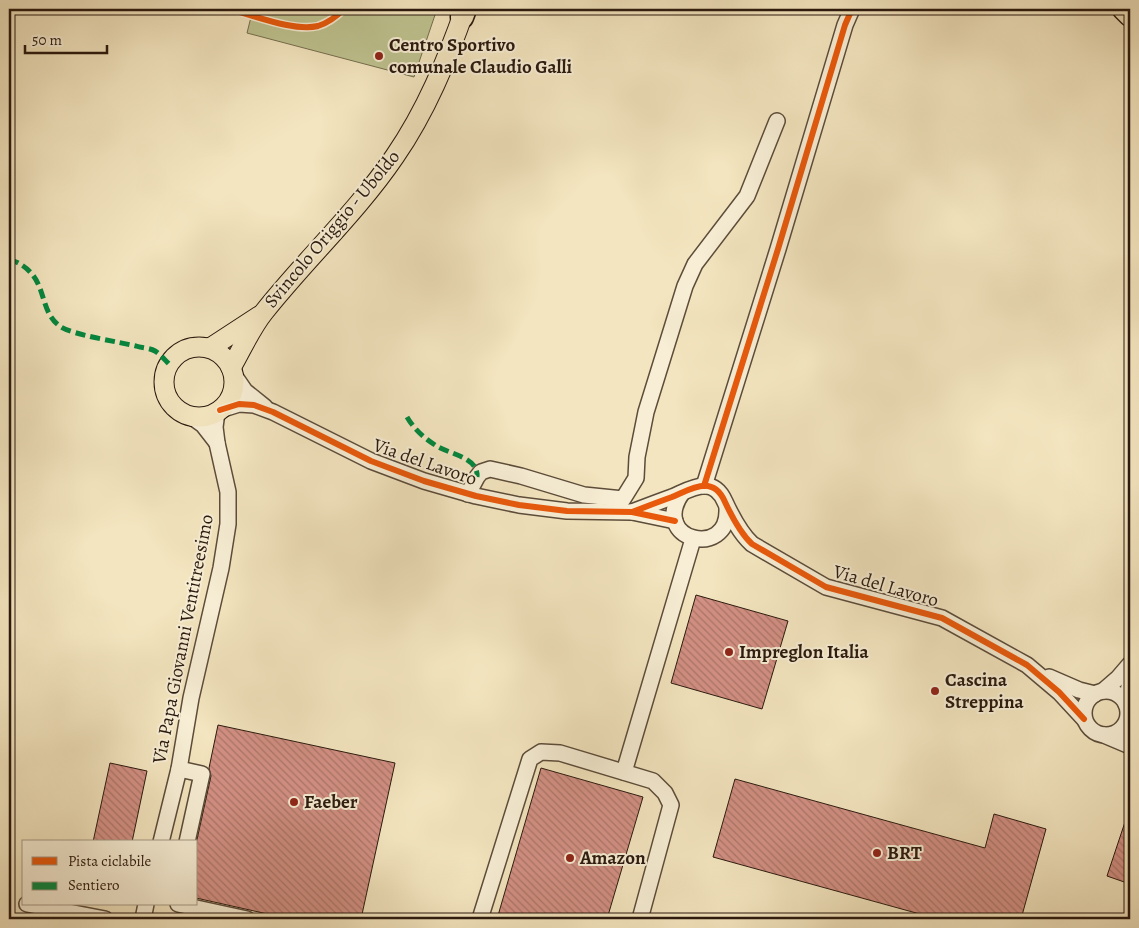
<svg xmlns="http://www.w3.org/2000/svg" width="1139" height="928" font-family="Alegreya,serif">
	<defs>
		<pattern id="building-back-hatch" width="6" height="6" patternUnits="userSpaceOnUse" patternTransform="scale(1.25)"><rect width="6" height="6" fill="#d39084"/><path d="M-1 5l2 2M0 0l6 6M5-1l2 2" fill="none" stroke="#ab756a"/></pattern>
	</defs>
	<rect width="100%" height="100%" fill="#f3e5bf"/>
	<filter id="stains"><feTurbulence type="fractalNoise" baseFrequency=".004" numOctaves="4"/><feColorMatrix values="0 0 0 0 .2 0 0 0 0 .09 0 0 0 0 .02 0 0 0 .5 -.17"/></filter>
	<radialGradient id="worn" r=".72"><stop offset=".6" stop-color="#630" stop-opacity="0"/><stop offset="1" stop-color="#630" stop-opacity=".3"/></radialGradient>
	<!-- pitch -->
	<polygon fill="#bec390" stroke="#746e4f" points="219,9 437,9 414,77 247,33 251,17"/>
	<!-- building -->
	<g fill="url(#building-back-hatch)" stroke="#2a190e">
		<polygon points="696,595 788,621 762,709 671,683"/>
		<polygon points="218,725 395,763 361,919 290,919 196,898 196,844 211,776 209,768"/>
		<polygon points="110,763 147,771 132,842 93,842"/>
		<polygon points="541,768 643,797 607,919 497,919"/>
		<polygon points="735,779 985,848 994,814 1046,829 1021,919 938,919 713,857"/>
		<polygon points="1129,810 1130,810 1130,884 1107,876"/>
	</g>
	<g fill="none" stroke-linecap="round" stroke-linejoin="round">
		<defs>
			<g id="minor">
				<polyline points="234,375 245,391 265,407"/>
				<polyline points="220,410 239,404 254,405 273,412 371,461 424,481 476,496 519,505 567,511 632,512 675,521"/>
				<polyline points="189,415 203,425 217,443 215,427 217,412"/>
				<polyline points="704,486 778,249 845,25 852,9"/>
				<path d="M682 493C649 540 729 560 727 509"/>
				<polyline points="468,494 477,477 481,472 490,469 521,476 584,495 623,499 636,478 637,457 646,412 685,286 695,264 747,196 777,121"/>
				<path d="M632 512C645 507 658 502 672 497 691 489 713 474 725 502 732 517 740 533 752 544L826 587 942 618 1027 665 1059 692 1084 719"/>
				<polyline points="1049,677 1079,690 1095,694"/>
				<polyline points="1103,691 1118,678 1130,664"/>
				<circle cx="1106" cy="713" r="22"/>
				<polyline points="1126,704 1130,680"/>
				<polyline points="1104,735 1130,746"/>
				<polyline points="179,769 202,774 187,842"/>
				<polyline points="624,772 693,539"/>
				<polyline points="161,842 179,769 191,698 221,568 228,524 228,492 217,443"/>
				<polyline points="27,904 105,919"/>
				<polyline points="178,904 247,919"/>
				<polyline points="143,919 146,904"/>
				<polyline points="480,919 530,759 541,752 560,753 653,781 665,793 671,805 640,919"/>
			</g>
			<g id="major">
				<circle cx="199" cy="382" r="35"/>
				<polyline points="210,348 259,316"/>
				<path d="M231 368C242 349 251 328 264 312 306 259 357 212 395 156 426 111 447 60 465 9"/>
			</g>
			<g id="highway">
				<polyline points="1124,9 1130,15"/>
				<polyline points="462,17 465,9"/>
			</g>
		</defs>
		<!-- minor casing -->
		<use href="#minor" stroke="#5c4c3a" stroke-width="18"/>
		<!-- major casing -->
		<use href="#major" stroke="#2a190e" stroke-width="21"/>
		<!-- highway casing -->
		<use href="#highway" stroke="#2a190e" stroke-width="25"/>
		<!-- minor -->
		<use href="#minor" stroke="#f7eed5" stroke-width="15"/>
		<!-- major -->
		<use href="#major" stroke="#f3e5bf" stroke-width="19"/>
		<!-- highway -->
		<use href="#highway" stroke="#f3e5bf" stroke-width="22"/>
		<!-- quiet -->
		<g stroke="#00873e" stroke-width="5" stroke-dasharray="10 5" stroke-linecap="butt">
			<path d="M9 259C52 274 35 310 61 327 74 335 119 342 136 346 142 348 150 348 155 351 160 354 165 360 169 364"/>
			<path d="M407 417C414 429 424 438 435 445 448 454 479 457 477 477"/>
		</g>
		<defs>
			<g id="cycleway">
				<path d="M229 9C253 15 294 32 318 26 328 23 337 16 344 9"/>
				<polyline points="220,410 239,404 254,405 273,412 371,461 424,481 476,496 519,505 567,511 632,512 675,521"/>
				<polyline points="704,486 778,249 845,25 852,9"/>
				<path d="M632 512C645 507 658 502 672 497 691 489 713 474 725 502 732 517 740 533 752 544L826 587 942 618 1027 665 1059 692 1084 719"/>
			</g>
		</defs>
		<!-- cycleway casing -->
		<use href="#cycleway" stroke="#f7eed5" stroke-width="9"/>
		<!-- cycleway -->
		<use href="#cycleway" stroke="#e8590c" stroke-width="6"/>
	</g>
	<!-- markers -->
	<g fill="#8f2418" stroke="#f7eed5" stroke-width="2">
		<circle cx="379" cy="56" r="5"/>
		<circle cx="729" cy="652" r="5"/>
		<circle cx="935" cy="691" r="5"/>
		<circle cx="294" cy="802" r="5"/>
		<circle cx="877" cy="853" r="5"/>
		<circle cx="570" cy="858" r="5"/>
	</g>
	<g text-anchor="middle" dominant-baseline="central" stroke-width="4" stroke-linejoin="round" paint-order="stroke">
		<!-- poi labels -->
		<g font-size="19" font-weight="bold" fill="#2a190e" stroke="#f7eed5" text-anchor="start">
			<text x="389" y="45">Centro Sportivo<tspan x="389" dy="22">comunale Claudio Galli</tspan></text>
			<text x="739" y="652">Impreglon Italia</text>
			<text x="945" y="680">Cascina<tspan x="945" dy="22">Streppina</tspan></text>
			<text x="304" y="802">Faeber</text>
			<text x="887" y="853">BRT</text>
			<text x="580" y="858">Amazon</text>
		</g>
		<!-- street labels -->
		<g font-size="19" fill="#2a190e" stroke="#f7eed5">
			<text transform="translate(332 229) rotate(-50)">Svincolo Origgio - Uboldo</text>
			<text transform="translate(425 462) rotate(19)">Via del Lavoro</text>
			<text transform="translate(886 586) rotate(16)">Via del Lavoro</text>
			<text transform="translate(183 639) rotate(-79)">Via Papa Giovanni Ventitreesimo</text>
		</g>
	</g>
	<!-- margin -->
	<rect width="1139" height="928" fill="none" stroke="#f3e5bf" stroke-width="30"/>
	<rect x="10" y="10" width="1119" height="908" fill="none" stroke="#2a190e" stroke-width="2.5"/>
	<rect x="15" y="15" width="1109" height="898" fill="none" stroke="#2a190e"/>
	<!-- legend -->
	<rect x="22" y="840" width="175" height="65" fill="#f7eed5" stroke="#a59985"/>
	<rect x="32" y="857" width="25" height="8" fill="#e8590c" stroke="#a59985"/>
	<text x="68" y="866" font-size="15" fill="#2a190e">Pista ciclabile</text>
	<rect x="32" y="882" width="25" height="8" fill="#00873e" stroke="#a59985"/>
	<text x="68" y="890" font-size="15" fill="#2a190e">Sentiero</text>
	<!-- scale -->
	<path d="M25 45v8h82v-8" fill="none" stroke="#2a190e" stroke-width="2.5"/>
	<text x="32" y="45" font-size="15" fill="#2a190e" stroke="#f7eed5" stroke-width="4" paint-order="stroke">50 m</text>
	<rect width="100%" height="100%" filter="url(#stains)"/>
	<rect width="100%" height="100%" fill="url(#worn)"/>
</svg>
